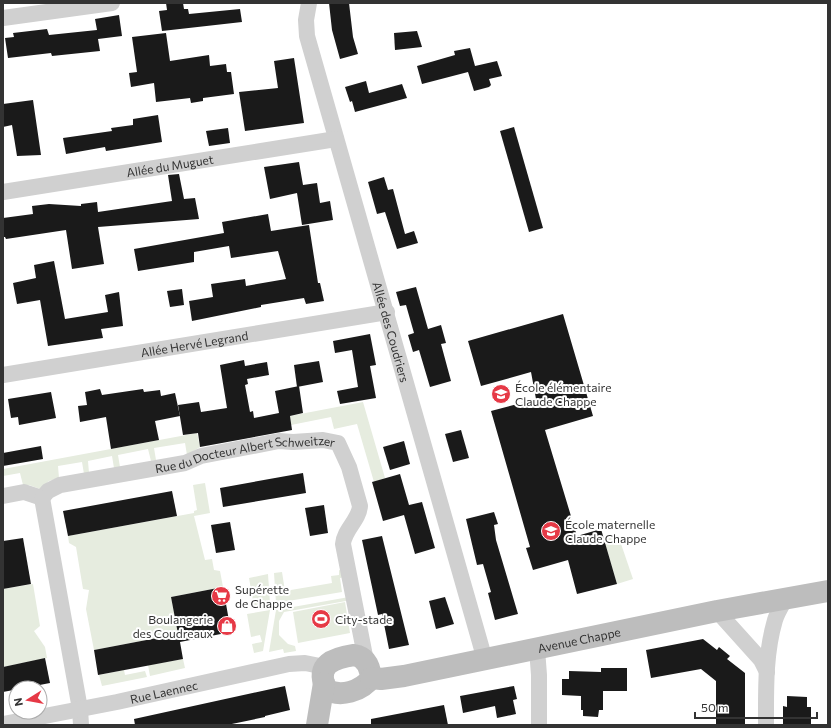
<svg xmlns="http://www.w3.org/2000/svg" width="831" height="728" font-family="Commissioner,sans-serif">
	<rect width="100%" height="100%" fill="#fff"/>
	<!-- green -->
	<g fill="#e6ecdf">
		<polygon points="363,402 385,478 374,482 357,424 334,429 331,417 291,425 290,416"/>
		<polygon points="197,433 200,447 187,455 185,443 154,448 156,460 151,461 148,449 118,455 120,467 114,468 112,456 88,461 89,473 84,474 82,462 58,466 59,478 49,481 40,489 29,485 23,485 20,473 3,476 3,469"/>
		<polygon points="205,483 210,513 194,516 205,560 212,559 214,570 220,571 223,587 171,597 178,634 94,650 86,609 89,590 83,589 76,547 69,543 68,536 194,513 194,511 197,510 193,485"/>
		<polygon points="618,535 633,579 617,584 604,540"/>
		<polygon points="339,570 342,571 345,577 340,578 342,592 276,603 274,573 282,572 285,591 332,583 331,576 339,575"/>
		<polygon points="268,574 270,604 254,607 249,578"/>
		<polygon points="33,584 40,626 34,631 45,647 47,658 3,667 3,589"/>
		<polygon points="349,597 346,601 284,612 279,621 279,635 288,644 295,646 296,651 284,653 283,649 269,652 276,610"/>
		<polygon points="345,602 350,633 298,643 293,612"/>
		<polygon points="270,610 263,651 254,653 252,644 262,642 260,635 251,637 247,614"/>
		<polygon points="183,659 185,668 150,676 148,665"/>
		<polygon points="124,670 125,675 145,671 147,677 102,686 99,675"/>
	</g>
	<!-- building -->
	<g fill="#1a1a1a">
		<polygon points="166,3 183,3 184,9 188,9 189,14 240,9 242,22 162,31 159,11 167,10"/>
		<polygon points="329,3 349,3 353,37 358,54 340,59 332,30"/>
		<polygon points="119,15 122,36 98,39 100,51 52,56 51,53 8,58 5,38 14,37 13,33 47,29 49,35 97,30 95,19"/>
		<polygon points="417,31 422,47 395,50 394,33"/>
		<polygon points="166,33 170,61 209,55 210,66 226,64 227,72 231,72 234,94 203,98 203,101 191,103 190,98 156,102 154,83 131,87 129,73 137,72 132,37"/>
		<polygon points="470,48 475,66 497,61 502,76 489,79 491,85 489,87 474,91 468,72 422,84 417,66 455,55 454,51"/>
		<polygon points="294,58 304,123 245,131 239,92 278,88 274,61"/>
		<polygon points="366,81 369,93 402,84 407,98 355,112 352,101 350,102 345,87"/>
		<polygon points="33,100 41,155 17,156 12,125 3,127 3,104"/>
		<polygon points="158,115 162,142 106,151 105,147 66,154 63,138 112,131 111,128 133,125 133,119"/>
		<polygon points="514,127 543,228 529,232 500,131"/>
		<polygon points="228,128 230,143 209,146 206,131"/>
		<polygon points="299,162 303,185 317,183 320,203 330,201 333,220 302,225 297,193 270,199 264,167"/>
		<polygon points="179,174 184,199 195,198 199,219 98,227 104,264 72,269 66,230 6,239 5,237 3,237 3,218 33,214 32,206 49,204 81,206 81,204 97,202 98,212 172,201 168,175"/>
		<polygon points="384,177 388,190 393,189 405,234 414,231 418,243 397,249 385,212 377,214 368,182"/>
		<polygon points="268,214 271,231 309,225 318,283 320,283 324,301 306,304 304,298 261,305 261,307 192,321 189,301 213,297 211,284 245,279 246,286 286,279 278,251 231,258 229,246 194,252 194,262 138,271 134,249 224,233 222,222"/>
		<polygon points="54,261 65,319 108,312 105,295 119,292 123,326 101,329 103,338 48,346 40,300 17,304 13,283 36,278 34,265"/>
		<polygon points="416,287 428,329 441,325 446,343 441,344 451,381 430,387 419,350 413,352 408,335 414,333 406,305 400,306 396,292"/>
		<polygon points="182,289 184,305 170,307 167,291"/>
		<polygon points="563,314 593,416 545,430 577,536 601,529 617,584 577,594 568,560 533,570 526,548 530,547 491,411 536,399 531,372 481,386 468,341"/>
		<polygon points="370,334 376,365 370,366 376,398 340,404 337,391 358,387 352,350 335,353 333,341"/>
		<polygon points="244,360 245,366 267,362 269,375 247,379 248,384 245,385 250,412 253,411 254,418 279,413 275,391 299,386 303,413 290,416 292,430 200,447 198,433 183,435 178,405 199,402 201,412 227,408 220,365"/>
		<polygon points="319,361 323,382 297,387 294,365"/>
		<polygon points="100,389 102,395 143,389 144,392 160,390 161,396 175,393 180,416 155,421 159,440 111,449 106,417 80,422 78,406 87,405 85,392"/>
		<polygon points="51,392 56,418 19,425 18,417 11,418 8,399"/>
		<polygon points="461,430 469,458 453,462 445,434"/>
		<polygon points="404,441 410,464 390,470 383,447"/>
		<polygon points="41,446 43,459 3,466 3,453"/>
		<polygon points="303,473 306,493 223,507 220,488"/>
		<polygon points="400,474 409,505 422,502 435,548 415,554 404,515 383,521 372,482"/>
		<polygon points="172,491 177,516 68,536 63,511"/>
		<polygon points="324,505 328,533 310,536 305,508"/>
		<polygon points="494,512 498,524 494,525 496,540 518,614 495,620 488,593 491,592 483,564 477,565 466,519"/>
		<polygon points="230,522 235,550 216,553 211,525"/>
		<polygon points="382,536 409,645 389,649 382,614 378,615 362,540"/>
		<polygon points="23,538 31,584 3,589 3,541"/>
		<polygon points="223,587 231,632 180,642 183,659 98,675 94,650 178,634 171,597"/>
		<polygon points="445,597 454,624 436,629 429,601"/>
		<polygon points="703,639 717,650 719,647 730,656 727,659 745,673 745,725 716,725 716,681 701,669 651,678 646,650"/>
		<polygon points="45,658 50,683 3,692 3,667"/>
		<polygon points="601,668 627,668 627,691 603,691 603,710 599,710 598,717 583,716 583,710 581,710 581,696 562,695 562,679 569,679 569,671 601,672"/>
		<polygon points="285,686 290,710 265,716 265,717 227,725 135,725 134,719"/>
		<polygon points="514,686 517,699 513,700 516,714 497,718 495,706 463,713 460,696"/>
		<polygon points="787,696 807,697 807,707 811,707 811,725 783,725 783,706 787,707"/>
		<polygon points="444,705 448,725 371,725 371,719"/>
	</g>
	<g fill="none" stroke-linecap="round" stroke-linejoin="round">
		<!-- street -->
		<g stroke="#d0d0d0" stroke-width="16">
			<path id="s1" d="M309 3 306 20 307 36 485 660"/>
			<polyline points="3,18 112,3"/>
			<path id="s2" d="M3 192 336 139"/>
			<path id="s3" d="M3 375 387 312"/>
			<polyline points="3,496 24,492 42,498"/>
			<path id="s4" d="M42 498 48 491 60 485 185 463 201 456 279 441 293 442 323 440 338 443 349 467 360 506C359 520 344 530 343 544L366 661"/>
			<polyline points="42,498 80,709 81,725"/>
			<polyline points="717,611 761,660 767,672"/>
			<polyline points="537,649 539,675 539,725"/>
			<path id="s5" d="M3 724 117 702 289 664 305 663 325 667"/>
			<path d="M766 725C766 690 765 654 775 620 777 613 782 605 786 598"/>
		</g>
		<!-- secondary -->
		<g stroke="#bdbdbd" stroke-width="22">
			<path d="M354 655C366 657 370 667 371 678 362 691 340 698 326 689 315 664 334 658 354 655Z"/>
			<path id="s6" d="M371 678 381 679 404 676 717 611 828 591"/>
			<polyline points="317,725 324,683"/>
		</g>
	</g>
	<!-- icons -->
	<defs>
		<symbol id="school-disc" viewBox="-11 -11 22 22"><circle r="9.5" fill="#e63946" stroke="#fff"/><path d="M0-5L7-2L0 1L-7-2ZM-4 1L0 2.5L4 1V4Q0 6-4 4Z" fill="#fff"/></symbol>
		<symbol id="supermarket-disc" viewBox="-11 -11 22 22"><circle r="9.5" fill="#e63946" stroke="#fff"/><path d="M-6-5.5h2.5l.6 2H6L4.5 2H-2.5L-4.4-4H-6ZM-1.5 3.2a1.3 1.3 0 1 0 .1 0ZM3 3.2a1.3 1.3 0 1 0 .1 0Z" fill="#fff"/></symbol>
		<symbol id="stadium-disc" viewBox="-11 -11 22 22"><circle r="9.5" fill="#e63946" stroke="#fff"/><path d="M0-5a6.5 5 0 1 0 0 10a6.5 5 0 1 0 0-10ZM-3.5-1.8h7v3.6h-7Z" fill="#fff"/></symbol>
		<symbol id="shop-disc" viewBox="-11 -11 22 22"><circle r="9.5" fill="#e63946" stroke="#fff"/><path d="M-5-2.5h2.3a2.7 3.5 0 0 1 5.4 0H5L5.5 6h-11ZM-1.5-2.5h3a1.5 2.3 0 0 0-3 0Z" fill="#fff"/></symbol>
	</defs>
	<g fill-rule="evenodd">
		<use href="#school-disc" x="490" y="383" width="22" height="22"/>
		<use href="#school-disc" x="540" y="520" width="22" height="22"/>
		<use href="#supermarket-disc" x="210" y="585" width="22" height="22"/>
		<use href="#stadium-disc" x="310" y="608" width="22" height="22"/>
		<use href="#shop-disc" x="216" y="615" width="22" height="22"/>
	</g>
	<g text-anchor="middle" dominant-baseline="central" stroke-width="4" stroke-linejoin="round" paint-order="stroke">
		<!-- street labels -->
		<g font-size="12" fill="#333" stroke="#fff">
			<text stroke="none"><textPath href="#s2" startOffset="169">Allée du Muguet</textPath></text>
			<text stroke="none"><textPath href="#s1" startOffset="341">Allée des Coudriers</textPath></text>
			<text stroke="none"><textPath href="#s3" startOffset="194">Allée Hervé Legrand</textPath></text>
			<text stroke="none"><textPath href="#s4" startOffset="211">Rue du Docteur Albert Schweitzer</textPath></text>
			<text stroke="none"><textPath href="#s6" startOffset="212">Avenue Chappe</textPath></text>
			<text stroke="none"><textPath href="#s5" startOffset="164">Rue Laennec</textPath></text>
		</g>
		<!-- poi labels -->
		<g font-size="12" fill="#333" stroke="#fff" text-anchor="start">
			<text x="515" y="387">École élémentaire<tspan x="515" dy="14">Claude Chappe</tspan></text>
			<text x="565" y="524">École maternelle<tspan x="565" dy="14">Claude Chappe</tspan></text>
			<text x="235" y="589">Supérette<tspan x="235" dy="14">de Chappe</tspan></text>
			<text x="213" y="619" text-anchor="end">Boulangerie<tspan x="213" dy="14">des Coudreaux</tspan></text>
			<text x="335" y="619">City-stade</text>
		</g>
	</g>
	<!-- border -->
	<rect width="831" height="728" fill="none" stroke="#333333" stroke-width="8"/>
	<!-- north arrow -->
	<g transform="translate(28 700) rotate(259)"><circle r="19" fill="#ffffff" stroke="#adadad"/>
	<path d="M0-3L7 15L0 10L-7 15Z" fill="#e63946"/>
	<text y="-6" font-size="11" font-weight="bold" text-anchor="middle" fill="#333333">N</text>
	</g>
	<!-- scale -->
	<path d="M695 712v6h122v-6" fill="none" stroke="#333333" stroke-width="2"/>
	<text x="701" y="712" font-size="12" fill="#333333" stroke="#ffffff" stroke-width="3" paint-order="stroke">50 m</text>
</svg>
